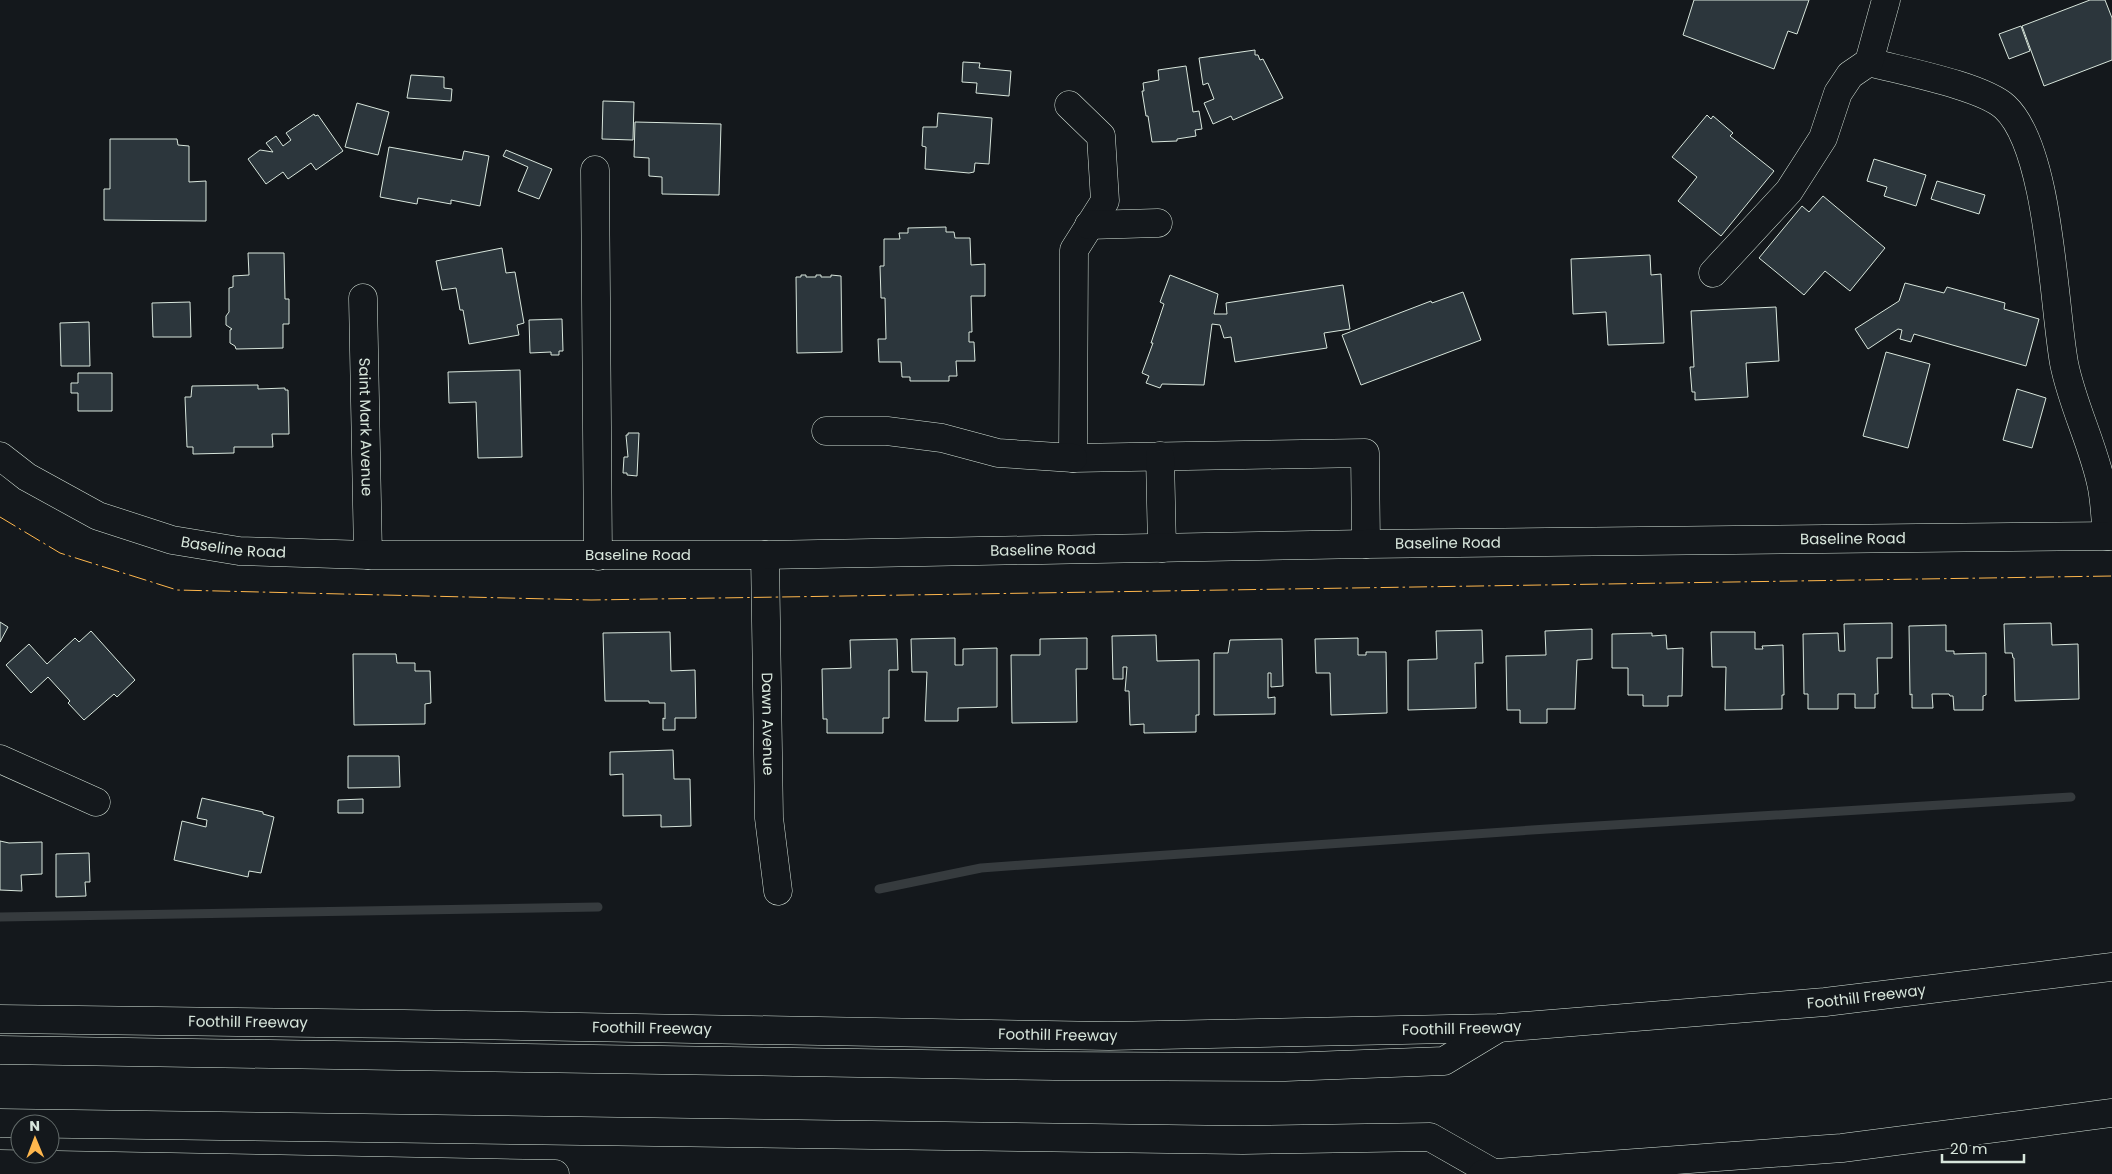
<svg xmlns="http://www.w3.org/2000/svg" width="2112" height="1174" font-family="Poppins,sans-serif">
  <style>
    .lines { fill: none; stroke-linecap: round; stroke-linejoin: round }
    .stream { stroke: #363b3e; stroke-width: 9 }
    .building { fill: #2c363c; stroke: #d8e6dc }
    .minor-casing { stroke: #d8e6dc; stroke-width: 29 }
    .major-casing { stroke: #d8e6dc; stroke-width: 29 }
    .highway-casing { stroke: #d8e6dc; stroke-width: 29 }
    .minor { stroke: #14181c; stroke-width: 28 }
    .major { stroke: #14181c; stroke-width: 28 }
    .highway { stroke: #14181c; stroke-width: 28 }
    .power { stroke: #ffb74d; stroke-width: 1; stroke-dasharray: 18 4 2.5 4; stroke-linecap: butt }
    .labels { text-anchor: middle; stroke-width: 4; stroke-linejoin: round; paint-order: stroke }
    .street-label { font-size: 15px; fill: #d8e6dc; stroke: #14181c }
  </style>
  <rect width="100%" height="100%" fill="#14181c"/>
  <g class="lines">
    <!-- stream -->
    <g class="stream">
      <polyline points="879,889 981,868 1022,865 1547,829 2071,797"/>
      <polyline points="0,917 598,907"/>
    </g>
  </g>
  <!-- building -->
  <g class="building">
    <polygon points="1694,0 1809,0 1797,34 1788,31 1774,69 1683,35"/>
    <polygon points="2090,0 2105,0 2112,18 2112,60 2044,86 2022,26"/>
    <polygon points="2021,26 2030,51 2009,59 1999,34"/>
    <polygon points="1255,50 1255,55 1258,55 1260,60 1263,59 1283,98 1233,120 1231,116 1213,124 1204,103 1214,99 1208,83 1203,85 1199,58"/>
    <polygon points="963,62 980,63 979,68 1011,71 1009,96 976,93 977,83 962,82"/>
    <polygon points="1186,66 1193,112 1199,111 1202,129 1195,130 1196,136 1177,139 1177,141 1152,142 1148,116 1146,116 1142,91 1144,91 1143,83 1159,80 1158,70"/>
    <polygon points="411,75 444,77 444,88 452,89 451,101 407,98"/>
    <polygon points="603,101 634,102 633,140 602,139"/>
    <polygon points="357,103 389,112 378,155 345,147"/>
    <polygon points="938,113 992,118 989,164 975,163 974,172 969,173 925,169 926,147 922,146 923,127 937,127"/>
    <polygon points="314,114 315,116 318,115 343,151 316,170 311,163 288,179 283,172 266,184 248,159 260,150 273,152 266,143 276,136 283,146 291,140 286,133"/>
    <polygon points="1707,115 1711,119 1713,116 1733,133 1730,136 1774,171 1721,236 1678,201 1697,177 1672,157"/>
    <polygon points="635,122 721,124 719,195 662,194 662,177 649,176 649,158 634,157"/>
    <polygon points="110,139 177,139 178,145 189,146 189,182 206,181 206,221 104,220 104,189 110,189"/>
    <polygon points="389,147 462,160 464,151 489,156 480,206 451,200 451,204 418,198 417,204 380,197"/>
    <polygon points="506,150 552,169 539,199 518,191 528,167 503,156"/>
    <polygon points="1874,159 1926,175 1916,206 1884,196 1887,187 1867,181"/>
    <polygon points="1937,181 1985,195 1979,214 1931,199"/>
    <polygon points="1823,196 1885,248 1850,291 1825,271 1804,295 1759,258 1802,206 1809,212"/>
    <polygon points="946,227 946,232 954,232 955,238 970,238 971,265 985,264 985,296 971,296 972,332 969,332 969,342 974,342 975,361 956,361 957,376 949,376 949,381 910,381 910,377 902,377 901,362 879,362 878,339 886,339 885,298 881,298 880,266 884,266 884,239 900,239 899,233 908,233 908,228"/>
    <polygon points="502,248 506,273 515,272 524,323 517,325 519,335 469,344 463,310 460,310 456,288 442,290 436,261"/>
    <polygon points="248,253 284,253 285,299 289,299 289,324 283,324 283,348 236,349 235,346 230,343 230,330 232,329 226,325 226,316 229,312 229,288 233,287 233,276 249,275"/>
    <polygon points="1650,255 1651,275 1661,274 1664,343 1608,345 1606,312 1573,314 1571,259"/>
    <polygon points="801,275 806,275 806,277 816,277 816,275 821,275 821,277 831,277 831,275 841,276 842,352 797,353 796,277 801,277"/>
    <polygon points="1170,275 1218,294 1214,314 1227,314 1226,303 1343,285 1350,329 1324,333 1327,348 1235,362 1231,337 1224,338 1220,325 1212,324 1204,385 1162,384 1160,388 1146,383 1149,376 1142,373 1153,343 1151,343 1164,304 1160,302"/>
    <polygon points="1905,283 1944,293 1947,287 2005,303 2004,309 2039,319 2026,366 1914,334 1911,342 1900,339 1902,330 1898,329 1868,349 1855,329 1899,301"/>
    <polygon points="1463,292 1481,340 1361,385 1342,335 1431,301 1432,303"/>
    <polygon points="190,302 191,337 153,337 152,303"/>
    <polygon points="1776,307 1779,361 1746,363 1748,397 1695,400 1695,392 1692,392 1690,367 1694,367 1691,311"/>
    <polygon points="562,319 563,351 559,351 559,355 551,355 551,352 530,353 529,320"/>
    <polygon points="89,322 90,366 61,366 60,323"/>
    <polygon points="1886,352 1930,364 1908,448 1863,436"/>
    <polygon points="520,370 522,457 478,458 476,402 449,403 448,372"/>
    <polygon points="78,373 112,373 112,411 78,411 78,393 71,393 71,383 78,383"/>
    <polygon points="258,385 258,389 285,388 285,390 288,390 289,434 272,434 273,447 234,447 234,453 193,454 193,447 187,447 185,397 191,397 192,386"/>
    <polygon points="2017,389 2046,398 2032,448 2003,440"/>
    <polygon points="628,433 639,433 637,476 627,475 627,473 623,473 624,457 628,457 626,435 628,435"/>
    <polygon points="0,622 8,627 0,642"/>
    <polygon points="1892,623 1892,658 1877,658 1878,694 1875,694 1875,708 1855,708 1855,694 1838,694 1838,709 1808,709 1808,694 1804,694 1803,634 1838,633 1839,651 1845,651 1844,624"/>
    <polygon points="2051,623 2052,645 2078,644 2079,699 2015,701 2014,658 2013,658 2012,653 2005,653 2004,624"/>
    <polygon points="1946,625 1946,651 1954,651 1954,654 1986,653 1986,695 1983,696 1983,710 1954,710 1953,696 1950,696 1949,694 1932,694 1933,708 1912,708 1912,694 1910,695 1909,626"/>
    <polygon points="1592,629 1592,659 1577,660 1575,709 1547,709 1547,723 1520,723 1520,710 1507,710 1506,656 1546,655 1545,631"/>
    <polygon points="1482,630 1483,663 1475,663 1476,708 1408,710 1408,660 1437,659 1436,631"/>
    <polygon points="91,631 135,680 117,697 114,694 84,720 68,703 70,701 48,677 31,693 6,665 29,644 47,664 75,638 79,642"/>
    <polygon points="670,632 671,671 695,670 696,718 675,718 675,730 663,730 663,718 665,719 665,703 649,703 649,701 605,701 603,633"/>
    <polygon points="1711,632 1755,632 1755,649 1763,649 1762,646 1783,645 1784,695 1782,695 1782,709 1725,710 1726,667 1712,667"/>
    <polygon points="1652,633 1652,636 1666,635 1667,649 1683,648 1682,696 1668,696 1668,706 1643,706 1643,695 1628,695 1628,668 1612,668 1612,634"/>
    <polygon points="1156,635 1157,661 1199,660 1199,715 1196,715 1196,732 1144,733 1144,724 1130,725 1129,691 1125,691 1127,667 1123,667 1123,679 1113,679 1112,636"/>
    <polygon points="955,638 955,665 963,665 963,649 997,648 997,707 958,708 958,721 925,721 927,672 912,672 911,639"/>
    <polygon points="1087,638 1087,669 1076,669 1077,722 1012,723 1011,655 1040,655 1040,639"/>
    <polygon points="1358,638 1358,655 1366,655 1366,652 1386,652 1387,713 1331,715 1330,673 1316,673 1315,639"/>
    <polygon points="897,639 898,670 889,670 889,718 883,718 883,733 827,733 827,719 823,719 822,669 851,668 850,640"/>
    <polygon points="1282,639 1283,686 1271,687 1271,673 1268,673 1268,698 1275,697 1275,714 1214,715 1214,653 1228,653 1230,640"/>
    <polygon points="353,654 396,654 397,663 415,663 415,671 430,671 431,703 425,704 425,724 354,725"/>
    <polygon points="673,750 674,779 690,779 691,826 661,827 661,815 623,816 623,774 610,775 610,752"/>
    <polygon points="348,756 399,756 400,787 348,788"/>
    <polygon points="202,798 263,812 263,814 274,817 261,873 249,871 248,877 174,860 182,821 206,827 207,820 197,818"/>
    <polygon points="363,799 363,813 338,813 338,800"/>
    <polygon points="0,841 9,843 42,842 42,874 21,875 22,891 0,890"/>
    <polygon points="89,853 90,882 85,882 86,896 56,897 56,854"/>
  </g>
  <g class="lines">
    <defs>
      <g id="minor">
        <path d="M1869,62C1902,71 1982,86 2005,107C2050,149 2053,301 2064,363C2072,404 2092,442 2101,483C2105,500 2105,518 2107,536"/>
        <polyline points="1069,105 1101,136 1105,201 1074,250 1073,458 1365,453 1366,544"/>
        <polyline points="595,170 598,556"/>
        <polyline points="1089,225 1158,223"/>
        <polyline points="1713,273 1789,191 1823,138 1838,93 1850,75 1869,62 1886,0"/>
        <path id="s1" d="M363,298L368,555"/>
        <polyline points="826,431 887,431 942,438 998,453 1073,458"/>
        <polyline points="1160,456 1162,548"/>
        <path id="s2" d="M765,555L769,818L778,891"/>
        <polyline points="0,759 96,802"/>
      </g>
      <g id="major">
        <path id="s3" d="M0,456L27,477L98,516L172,540L239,551L368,555H765L1366,544L2112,536"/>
      </g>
      <g id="highway">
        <path id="s4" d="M0,1019L404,1024L1109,1036L1498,1028L1825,1002L2112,967"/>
        <polyline points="0,1050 1055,1066 1285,1067 1444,1061 1497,1029"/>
        <polyline points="0,1123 1243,1140 1430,1137 1495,1174"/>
        <polyline points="0,1164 555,1174"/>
        <polyline points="1483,1174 1842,1148 2112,1113"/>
      </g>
    </defs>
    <!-- minor casing -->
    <use href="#minor" class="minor-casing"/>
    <!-- major casing -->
    <use href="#major" class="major-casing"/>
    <!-- highway casing -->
    <use href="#highway" class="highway-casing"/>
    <!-- minor -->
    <use href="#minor" class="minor"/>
    <!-- major -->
    <use href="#major" class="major"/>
    <!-- highway -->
    <use href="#highway" class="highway"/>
    <!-- power -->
    <polyline class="power" points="0,517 60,553 177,590 591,600 2112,576"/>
  </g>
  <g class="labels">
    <!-- street labels -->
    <g class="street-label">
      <text dy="5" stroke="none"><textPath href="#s1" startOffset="129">Saint Mark Avenue</textPath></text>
      <text dy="5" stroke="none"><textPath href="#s3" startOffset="1875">Baseline Road</textPath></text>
      <text dy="5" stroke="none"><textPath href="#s3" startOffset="1470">Baseline Road</textPath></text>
      <text dy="5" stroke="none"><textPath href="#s3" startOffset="255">Baseline Road</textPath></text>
      <text dy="5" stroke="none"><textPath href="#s3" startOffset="1065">Baseline Road</textPath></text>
      <text dy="5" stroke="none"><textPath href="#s3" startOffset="660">Baseline Road</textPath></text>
      <text dy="5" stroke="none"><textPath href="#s2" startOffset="169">Dawn Avenue</textPath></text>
      <text dy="5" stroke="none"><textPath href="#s4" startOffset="1868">Foothill Freeway</textPath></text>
      <text dy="5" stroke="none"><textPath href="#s4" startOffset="248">Foothill Freeway</textPath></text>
      <text dy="5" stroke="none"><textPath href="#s4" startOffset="652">Foothill Freeway</textPath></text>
      <text dy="5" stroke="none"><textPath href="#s4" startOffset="1462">Foothill Freeway</textPath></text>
      <text dy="5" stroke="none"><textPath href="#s4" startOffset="1058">Foothill Freeway</textPath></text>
    </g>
  </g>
  <!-- north arrow -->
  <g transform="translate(35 1139) rotate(359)"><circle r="24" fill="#14181c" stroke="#626a69"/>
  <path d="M0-4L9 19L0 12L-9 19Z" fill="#ffb74d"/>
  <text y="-8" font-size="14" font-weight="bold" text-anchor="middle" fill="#d8e6dc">N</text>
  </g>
  <!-- scale -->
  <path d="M1942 1154v8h82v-8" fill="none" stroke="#d8e6dc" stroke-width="2.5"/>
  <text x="1950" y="1154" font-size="15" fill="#d8e6dc" stroke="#14181c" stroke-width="4" paint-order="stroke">20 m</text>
</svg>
